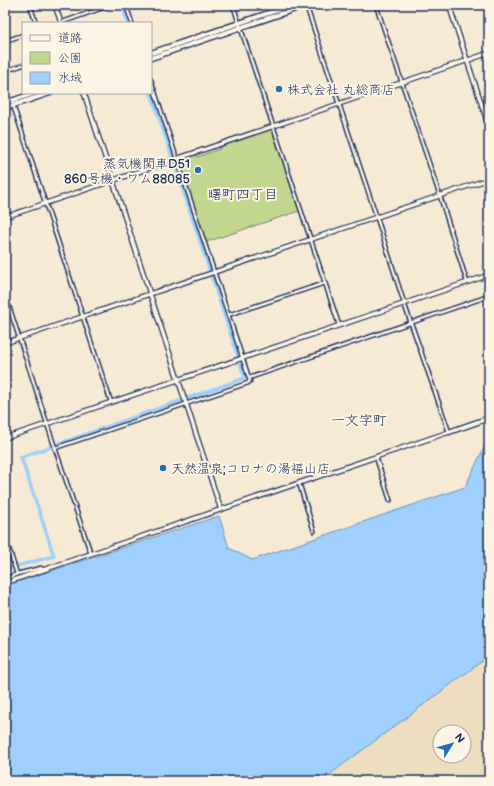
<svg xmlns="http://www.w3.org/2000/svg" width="494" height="786" font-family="'Balsamiq Sans','Klee One',sans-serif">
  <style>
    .built { fill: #efddc0; fill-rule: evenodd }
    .green { fill: #c2d78d; stroke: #6e8376 }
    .water { fill: #9ed0fb; stroke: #6a90bc }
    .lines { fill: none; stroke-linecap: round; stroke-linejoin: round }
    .canal { stroke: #9ed0fb; stroke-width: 3.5 }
    .minor-casing { stroke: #1b2f5e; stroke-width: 5.5 }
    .tertiary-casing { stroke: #1b2f5e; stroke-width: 6 }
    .secondary-casing { stroke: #1b2f5e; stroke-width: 7 }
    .minor { stroke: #fcf5e5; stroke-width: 2.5 }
    .tertiary { stroke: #fcf5e5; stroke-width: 3.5 }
    .secondary { stroke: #fcf5e5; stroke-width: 4 }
    .poi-dot { fill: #1f6fb2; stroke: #fcf5e5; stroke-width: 1.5 }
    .labels { text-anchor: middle; stroke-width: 4; stroke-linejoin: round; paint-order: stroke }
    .poi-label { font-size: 13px; fill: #1b2f5e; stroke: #fcf5e5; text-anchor: start }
    .neighbourhood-label { font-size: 14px; fill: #1b2f5e; stroke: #fcf5e5 }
  </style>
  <rect width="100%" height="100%" fill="#f6ead4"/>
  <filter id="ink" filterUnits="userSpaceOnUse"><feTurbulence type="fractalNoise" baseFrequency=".025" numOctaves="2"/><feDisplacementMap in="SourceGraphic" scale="8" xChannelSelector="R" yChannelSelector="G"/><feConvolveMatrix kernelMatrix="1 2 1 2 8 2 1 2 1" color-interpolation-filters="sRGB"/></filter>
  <g filter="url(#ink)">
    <!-- built -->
    <path class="built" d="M489,656V781H321L401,721ZM440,732H464V756H440Z"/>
    <!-- green -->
    <polygon class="green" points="271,130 272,130 299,211 206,242 179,162 196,155 197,157 220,149 219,147"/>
    <!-- water -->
    <polygon class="water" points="489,437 489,656 321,781 5,781 5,586 219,516 229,548 252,560 258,558 465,487"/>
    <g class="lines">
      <!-- canal -->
      <g class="canal">
        <polyline points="122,5 128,23"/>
        <polyline points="58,444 245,378 151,93"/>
        <polyline points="5,549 8,562"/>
        <polyline points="10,568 54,556 21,457 51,447"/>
      </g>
      <defs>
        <g id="minor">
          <polyline points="30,5 36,23"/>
          <polyline points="126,5 132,23"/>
          <polyline points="233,5 339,325"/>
          <polyline points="306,5 377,218 404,303 449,432"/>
          <polyline points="376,5 440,196 467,282"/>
          <polyline points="60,23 111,5"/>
          <polyline points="5,41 23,35"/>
          <polyline points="5,71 23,65"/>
          <polyline points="151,80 249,378 489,296"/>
          <polyline points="13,105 111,402"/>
          <polyline points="5,294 55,448 91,554"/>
          <polyline points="228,315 325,283"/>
          <polyline points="55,448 248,383 250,381 249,378"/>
          <polyline points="376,457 390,500"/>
          <polyline points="299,483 314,531"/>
          <polyline points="5,537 17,574 41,568 44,570"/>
          <polyline points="5,556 11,554"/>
          <polyline points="5,579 17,574"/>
        </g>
        <g id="tertiary">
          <polyline points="55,5 61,23"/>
          <polyline points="449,5 489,127"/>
          <polyline points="84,93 221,510"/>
          <polyline points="5,217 489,53"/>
          <polyline points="5,343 489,179"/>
          <polyline points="5,438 489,275"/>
          <polyline points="5,583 449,432"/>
        </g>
        <g id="secondary">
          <polyline points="151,53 292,5"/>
          <polyline points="151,58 307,5"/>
          <polyline points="5,103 35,93"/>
          <polyline points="5,108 50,93"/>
          <polyline points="449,432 489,418"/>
        </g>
      </defs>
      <!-- minor casing -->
      <use href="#minor" class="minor-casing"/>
      <!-- tertiary casing -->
      <use href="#tertiary" class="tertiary-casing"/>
      <!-- secondary casing -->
      <use href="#secondary" class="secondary-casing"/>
      <!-- minor -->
      <use href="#minor" class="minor"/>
      <!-- tertiary -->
      <use href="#tertiary" class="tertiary"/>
      <!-- secondary -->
      <use href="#secondary" class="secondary"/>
    </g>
  </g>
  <!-- markers -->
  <g class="poi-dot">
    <circle cx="279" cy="89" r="4"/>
    <circle cx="198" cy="170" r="4"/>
    <circle cx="163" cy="468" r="4"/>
  </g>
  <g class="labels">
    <!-- poi labels -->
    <g class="poi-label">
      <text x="287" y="94">株式会社 丸総商店</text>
      <text x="190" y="168" text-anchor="end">蒸気機関車D51<tspan x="190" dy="15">860号機・ワム88085</tspan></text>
      <text x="171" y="473">天然温泉;コロナの湯福山店</text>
    </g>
    <!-- neighbourhood labels -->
    <g class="neighbourhood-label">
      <text x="243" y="199">曙町四丁目</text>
      <text x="359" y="425">一文字町</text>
    </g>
  </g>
  <!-- margin -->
  <rect width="494" height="786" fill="none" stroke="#fcf5e5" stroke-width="20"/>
  <rect x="10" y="10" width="474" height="766" fill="none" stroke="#1b2f5e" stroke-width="1.5" filter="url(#ink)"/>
  <!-- legend -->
  <rect x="22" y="22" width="130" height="72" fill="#fcf5e5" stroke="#a2a6af"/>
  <rect x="30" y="35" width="20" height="6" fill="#fcf5e5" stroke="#a2a6af"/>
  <text x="58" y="42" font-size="12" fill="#1b2f5e">道路</text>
  <rect x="30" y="52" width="20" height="12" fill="#c2d78d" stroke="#a2a6af"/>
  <text x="58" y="62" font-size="12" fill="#1b2f5e">公園</text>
  <rect x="30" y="72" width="20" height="12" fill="#9ed0fb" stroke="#a2a6af"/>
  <text x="58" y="82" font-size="12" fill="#1b2f5e">水域</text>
  <!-- north arrow -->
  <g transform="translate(452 744) rotate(53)"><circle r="19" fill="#fcf5e5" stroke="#a2a6af"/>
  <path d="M0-3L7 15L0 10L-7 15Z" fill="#1f6fb2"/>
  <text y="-6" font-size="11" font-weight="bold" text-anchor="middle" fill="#1b2f5e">N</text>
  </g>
</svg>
